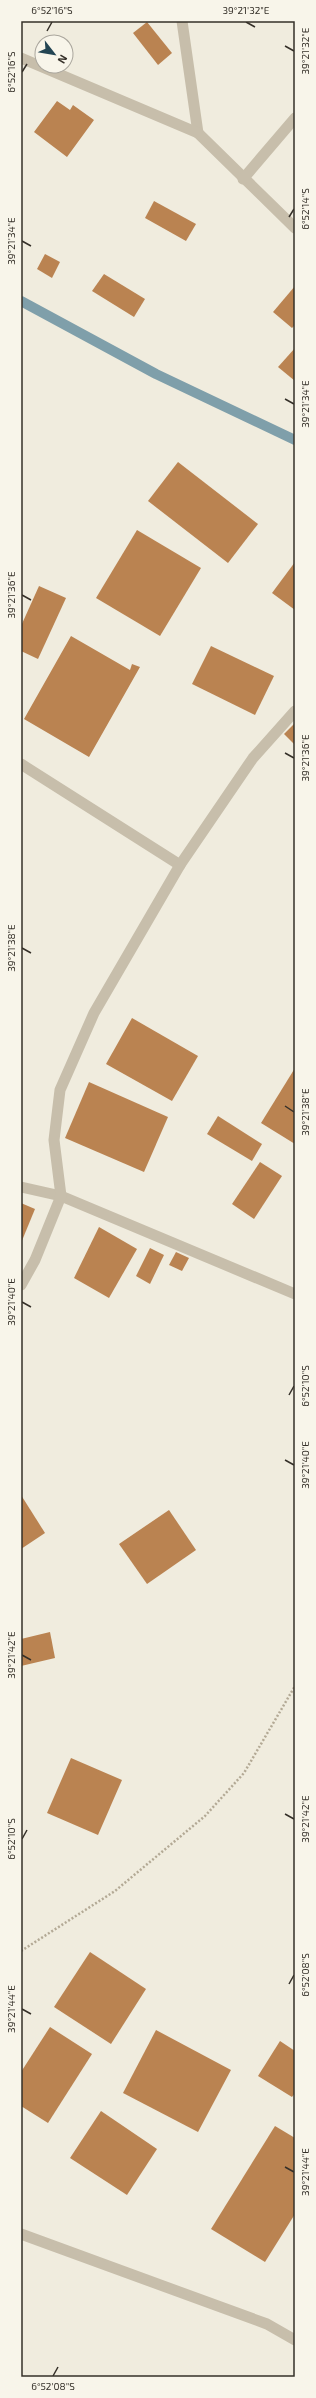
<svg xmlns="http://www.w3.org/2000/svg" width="316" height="2398" font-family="'Exo 2',sans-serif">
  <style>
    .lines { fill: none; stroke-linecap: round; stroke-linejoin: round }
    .stream { stroke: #7f9faa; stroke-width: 10 }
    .building { fill: #ba8351 }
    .path { stroke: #b3a995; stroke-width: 2.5; stroke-dasharray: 2 2; stroke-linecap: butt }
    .minor { stroke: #c7beab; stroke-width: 11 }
    .ticks { fill: none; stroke: #353029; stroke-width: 1.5 }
    .neatline { fill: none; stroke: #353029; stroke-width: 1.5 }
    .ticks-label { font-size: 10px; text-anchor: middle; fill: #353029 }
  </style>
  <rect width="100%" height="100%" fill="#f0ecde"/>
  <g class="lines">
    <!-- stream -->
    <polyline class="stream" points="21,301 156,374 295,440"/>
  </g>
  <!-- building -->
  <g class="building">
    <polygon points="147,22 172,53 158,65 133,33"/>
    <polygon points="57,101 70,110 73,105 94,120 67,157 34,132"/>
    <polygon points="154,201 196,224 186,241 145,218"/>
    <polygon points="45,254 60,262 52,278 37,269"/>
    <polygon points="104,274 145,299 134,317 92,291"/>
    <polygon points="295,286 295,325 292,328 273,312"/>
    <polygon points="295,348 295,381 278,367"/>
    <polygon points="178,462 258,524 228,563 148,501"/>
    <polygon points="137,530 201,568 160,636 96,598"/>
    <polygon points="295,562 295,610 272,593"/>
    <polygon points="39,586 66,598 38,659 21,651 21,626"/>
    <polygon points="71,636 130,670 132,664 140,667 89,757 24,719"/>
    <polygon points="211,646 274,676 255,715 192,684"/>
    <polygon points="295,723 295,745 284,734"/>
    <polygon points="132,1018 198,1056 172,1101 106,1064"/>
    <polygon points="295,1068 295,1144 261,1123"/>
    <polygon points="89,1082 168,1117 144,1172 65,1138"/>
    <polygon points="218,1116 262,1144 252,1161 207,1134"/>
    <polygon points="260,1162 282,1176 254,1219 232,1204"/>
    <polygon points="21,1203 35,1209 21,1243"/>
    <polygon points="99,1227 137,1249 109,1298 74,1278"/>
    <polygon points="150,1248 164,1255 150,1284 136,1276"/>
    <polygon points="176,1252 189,1258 182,1271 169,1265"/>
    <polygon points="21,1495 45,1533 21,1549"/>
    <polygon points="169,1510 196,1550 147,1584 119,1544"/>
    <polygon points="50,1632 55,1658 21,1666 21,1639"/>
    <polygon points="71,1758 122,1780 98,1835 47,1813"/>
    <polygon points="90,1952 146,1989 111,2044 54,2007"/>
    <polygon points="50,2027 92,2054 48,2123 21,2106 21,2072"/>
    <polygon points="156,2030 231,2070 198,2132 123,2093"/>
    <polygon points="280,2041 295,2051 295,2093 292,2097 258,2076"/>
    <polygon points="101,2111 157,2149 127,2195 70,2158"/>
    <polygon points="275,2126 295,2138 295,2214 265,2262 211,2229"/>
  </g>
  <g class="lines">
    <!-- path -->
    <polyline class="path" points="21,1951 115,1891 205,1816 244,1773 295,1686"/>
    <!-- minor -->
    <g class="minor">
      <polyline points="182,21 198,133"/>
      <polyline points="21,58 198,133 295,228"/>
      <polyline points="243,179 295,118"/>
      <polyline points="21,764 180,865"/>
      <polyline points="21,1187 61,1196 295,1294"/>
      <polyline points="21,1285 35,1260 61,1196 54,1140 60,1090 94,1013 180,865 253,758 295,711"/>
      <polyline points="21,2234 267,2324 295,2340"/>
    </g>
  </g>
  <!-- ticks -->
  <path class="ticks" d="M246,22L255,27M47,31L52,22M285,46L294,51M22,72L27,64M289,217L294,209M22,241L31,246M285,399L294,404M22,595L31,600M285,753L294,758M22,948L31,953M285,1106L294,1112M22,1302L31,1307M289,1395L294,1386M285,1460L294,1465M22,1655L31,1660M285,1814L294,1819M22,1839L27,1830M289,1984L294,1975M22,2009L31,2014M285,2167L294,2172M53,2376L58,2367"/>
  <!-- border -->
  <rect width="316" height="2398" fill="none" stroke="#f8f5ea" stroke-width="44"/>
  <!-- north arrow -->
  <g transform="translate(54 54) rotate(121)"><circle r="19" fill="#f8f5ea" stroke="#aaa69d"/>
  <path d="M0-3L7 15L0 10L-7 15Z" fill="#234553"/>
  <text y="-6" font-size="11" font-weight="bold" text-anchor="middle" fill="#353029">N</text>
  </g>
  <rect x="22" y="22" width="272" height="2354" class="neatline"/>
  <g class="ticks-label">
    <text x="52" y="14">6°52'16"S</text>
    <text x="246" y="14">39°21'32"E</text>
    <text transform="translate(305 51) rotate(-90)" y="4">39°21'32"E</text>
    <text transform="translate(11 72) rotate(-90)" y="4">6°52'16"S</text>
    <text transform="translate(305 209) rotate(-90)" y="4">6°52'14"S</text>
    <text transform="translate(11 241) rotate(-90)" y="4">39°21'34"E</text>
    <text transform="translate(305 404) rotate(-90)" y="4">39°21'34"E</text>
    <text transform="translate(11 595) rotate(-90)" y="4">39°21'36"E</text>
    <text transform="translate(305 758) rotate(-90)" y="4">39°21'36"E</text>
    <text transform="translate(11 948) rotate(-90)" y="4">39°21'38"E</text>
    <text transform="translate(305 1112) rotate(-90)" y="4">39°21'38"E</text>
    <text transform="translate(11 1302) rotate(-90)" y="4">39°21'40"E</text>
    <text transform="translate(305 1386) rotate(-90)" y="4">6°52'10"S</text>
    <text transform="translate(305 1465) rotate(-90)" y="4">39°21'40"E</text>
    <text transform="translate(11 1655) rotate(-90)" y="4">39°21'42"E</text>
    <text transform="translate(305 1819) rotate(-90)" y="4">39°21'42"E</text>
    <text transform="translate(11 1839) rotate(-90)" y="4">6°52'10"S</text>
    <text transform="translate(305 1975) rotate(-90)" y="4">6°52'08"S</text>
    <text transform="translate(11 2009) rotate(-90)" y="4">39°21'44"E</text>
    <text transform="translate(305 2172) rotate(-90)" y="4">39°21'44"E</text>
    <text x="53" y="2390">6°52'08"S</text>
  </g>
</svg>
